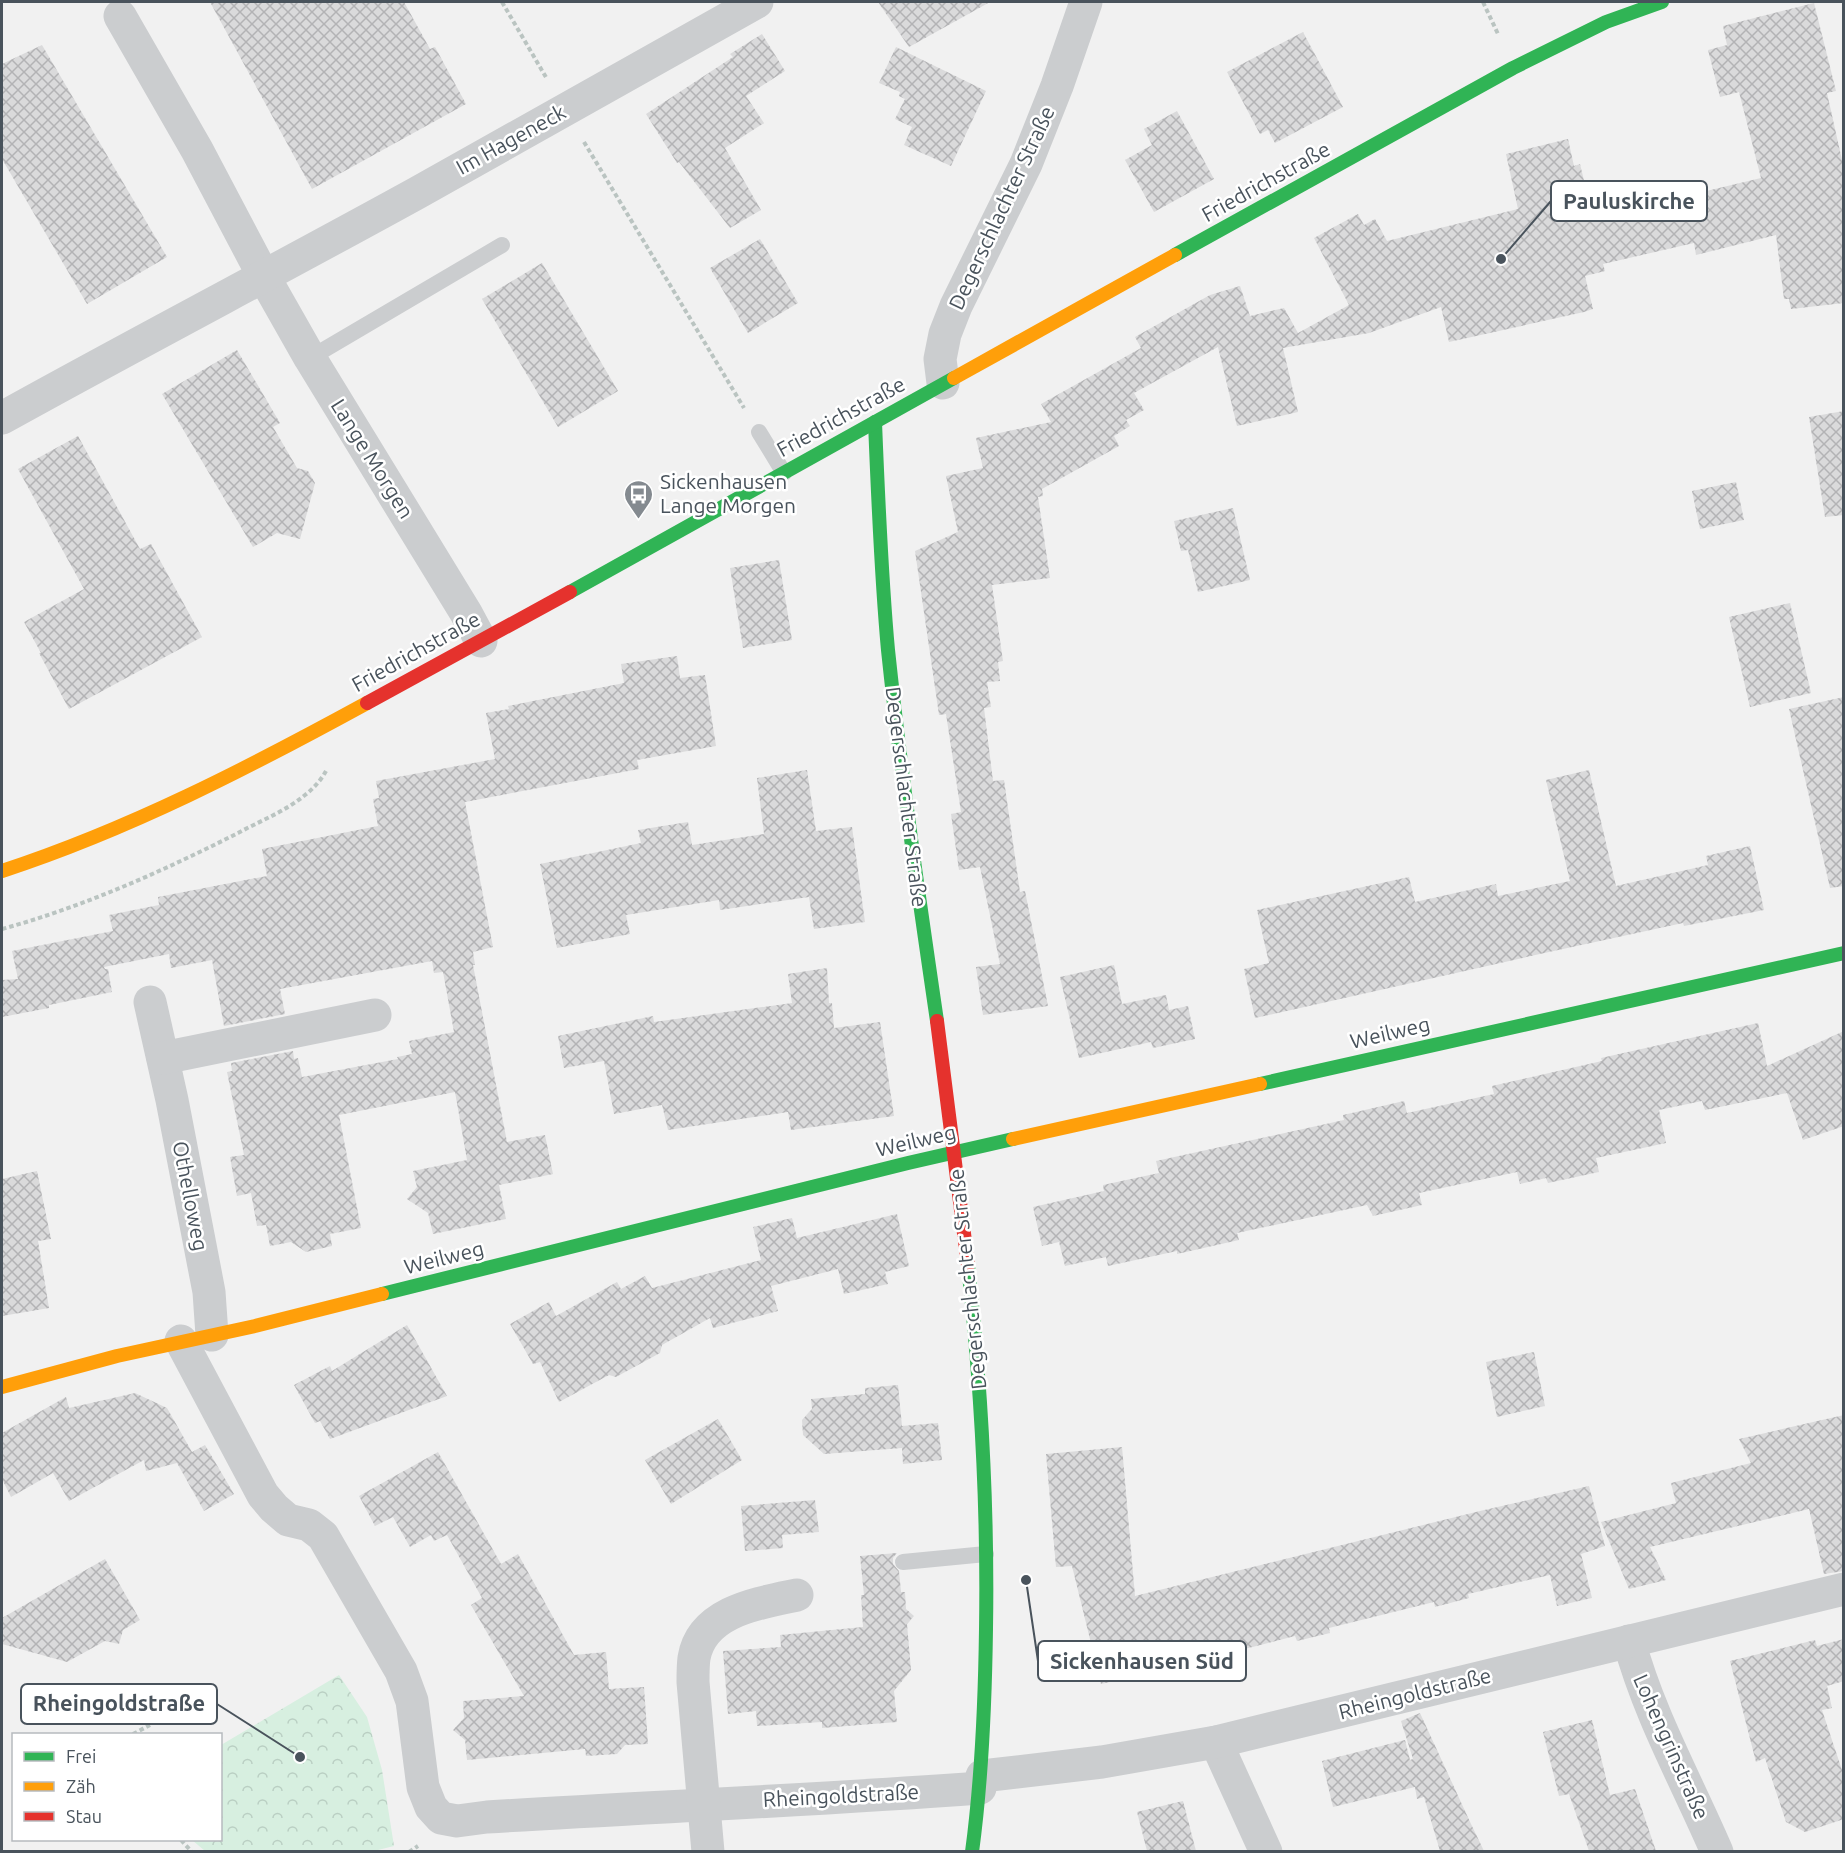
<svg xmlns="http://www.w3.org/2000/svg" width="1845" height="1853" font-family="Ubuntu,sans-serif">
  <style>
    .park { fill: url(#park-crowns) }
    .building { fill: url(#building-cross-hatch) }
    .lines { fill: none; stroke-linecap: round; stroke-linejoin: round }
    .path { stroke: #bac4c1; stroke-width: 4; stroke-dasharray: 4.5 3; stroke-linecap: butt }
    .lane { stroke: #cbcdcf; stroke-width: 16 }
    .street { stroke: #cbcdcf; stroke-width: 33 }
    .fast { stroke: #30b455; stroke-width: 14 }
    .slow { stroke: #ff9f0a; stroke-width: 14 }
    .jam { stroke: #e5322d; stroke-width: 14 }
    .labels { text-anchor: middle; stroke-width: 5; stroke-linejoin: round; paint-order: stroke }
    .street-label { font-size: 21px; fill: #49535c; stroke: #fff }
    .poi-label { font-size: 21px; fill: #49535c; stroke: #fff; text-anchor: start }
    .leader { fill: none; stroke: #49535c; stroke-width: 2 }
    .callout-dot { fill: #49535c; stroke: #fff; stroke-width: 2 }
    .callout { fill: #fff; stroke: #49535c; stroke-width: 2 }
    .callout-label { font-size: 22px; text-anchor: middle; font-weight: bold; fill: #49535c }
  </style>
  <defs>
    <pattern id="park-crowns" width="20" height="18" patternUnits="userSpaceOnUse" patternTransform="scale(1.5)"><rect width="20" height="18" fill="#d7efe0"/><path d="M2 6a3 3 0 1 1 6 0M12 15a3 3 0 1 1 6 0" fill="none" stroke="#bacfc3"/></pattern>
    <pattern id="building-cross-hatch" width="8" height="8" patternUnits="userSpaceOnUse" patternTransform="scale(1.5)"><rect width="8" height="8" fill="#dadadb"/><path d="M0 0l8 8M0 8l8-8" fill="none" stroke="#b3b3b5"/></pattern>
  </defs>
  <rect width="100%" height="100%" fill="#f1f1f1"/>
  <!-- park -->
  <polygon class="park" points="339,1675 367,1717 382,1770 394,1846 370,1852 205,1851 192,1840 220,1840 221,1745"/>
  <!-- building -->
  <g class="building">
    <polygon points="210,2 404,2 430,49 435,47 466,104 312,189"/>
    <polygon points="878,2 990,2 909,47"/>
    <polygon points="1814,3 1836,91 1827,93 1844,169 1844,303 1791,309 1789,299 1784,299 1776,235 1696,255 1694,243 1603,264 1605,271 1585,276 1593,309 1584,312 1449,342 1441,307 1369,333 1283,348 1298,412 1237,426 1218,347 1134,393 1144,410 1126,420 1130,426 1114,436 1119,446 1042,489 1043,496 1038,497 1050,578 992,585 1003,661 998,662 1000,681 987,682 991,707 984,708 993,781 1004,780 1020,892 1025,891 1048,1006 983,1015 976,967 1000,964 980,867 959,870 951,814 961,812 946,714 939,715 915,551 958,532 946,476 983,468 976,438 1051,422 1041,404 1141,348 1135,337 1210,295 1240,286 1250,316 1284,308 1298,333 1349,305 1314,238 1358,214 1364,225 1375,219 1387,241 1518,209 1506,154 1568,139 1574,166 1580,164 1593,218 1761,178 1739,92 1720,97 1708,50 1727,45 1723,26"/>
    <polygon points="1303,32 1343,107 1275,143 1268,130 1260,134 1227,72"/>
    <polygon points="762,34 785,71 746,96 764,123 725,148 761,210 730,228 679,162 677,163 646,114 733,57 730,54"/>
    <polygon points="42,45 167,257 87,304 2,159 2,64"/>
    <polygon points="896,47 986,91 951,166 904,145 912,127 895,119 905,99 899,96 900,92 879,83"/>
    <polygon points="1177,111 1214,179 1154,212 1125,160 1152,145 1144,129"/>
    <polygon points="760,239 798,303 748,333 710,268"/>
    <polygon points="542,263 618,391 558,427 482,299"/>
    <polygon points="237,350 280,423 273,427 297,468 308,471 315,483 300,539 277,533 253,547 162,394"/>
    <polygon points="1844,411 1844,515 1825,517 1809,417"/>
    <polygon points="78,436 140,549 151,544 202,637 69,709 39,653 41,653 24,622 84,589 18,469"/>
    <polygon points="1736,482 1744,520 1700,529 1692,491"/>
    <polygon points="1233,508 1250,580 1198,592 1188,550 1181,551 1174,521"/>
    <polygon points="779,560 792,640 743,648 730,568"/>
    <polygon points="1790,603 1811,693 1750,707 1729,617"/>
    <polygon points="677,656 680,678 705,675 716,746 637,760 639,769 465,802 493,947 473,952 475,965 473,965 507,1142 545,1135 553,1174 499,1185 506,1219 433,1234 428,1213 407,1199 417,1187 413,1171 467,1160 455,1092 339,1115 361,1228 330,1234 332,1246 306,1252 291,1242 270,1246 266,1225 257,1226 251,1193 237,1196 230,1157 244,1155 227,1072 232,1071 231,1063 293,1051 294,1059 298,1058 302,1077 398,1059 397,1057 412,1054 409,1041 454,1032 443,972 434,973 432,961 280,989 285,1014 224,1026 212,960 171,968 169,954 104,967 105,969 108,969 112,992 49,1005 49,1008 2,1017 2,980 18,979 12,951 113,931 109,915 159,905 158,897 267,876 262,849 378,826 373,799 379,798 376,781 495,759 486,713 509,709 508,706 624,683 621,664"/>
    <polygon points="1844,697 1844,886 1830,888 1789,709"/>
    <polygon points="807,770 816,831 852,827 865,922 814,929 809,897 720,910 719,900 626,915 630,934 557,948 540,864 641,843 638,830 688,822 692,845 764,834 757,778"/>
    <polygon points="1589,770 1616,886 1708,865 1706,856 1750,846 1764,910 1684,926 1683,923 1549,952 1255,1018 1244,969 1269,963 1257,910 1409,877 1415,902 1496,884 1498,896 1570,881 1546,780"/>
    <polygon points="1114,965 1122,1004 1166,995 1169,1010 1188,1006 1195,1039 1153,1048 1151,1042 1079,1058 1060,977"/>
    <polygon points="827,968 829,1003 832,1003 834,1028 880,1022 894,1116 791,1130 788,1112 668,1130 662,1105 614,1114 604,1061 564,1068 558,1036 653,1016 654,1022 792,1003 788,974"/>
    <polygon points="1758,1023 1767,1066 1844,1031 1844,1126 1803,1140 1787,1093 1705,1110 1702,1101 1659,1110 1666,1143 1596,1158 1599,1172 1548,1183 1546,1178 1520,1184 1517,1172 1419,1193 1422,1205 1373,1216 1367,1205 1237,1233 1239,1240 1177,1254 1177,1251 1108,1266 1106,1257 1065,1266 1059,1242 1042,1246 1033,1207 1104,1191 1103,1185 1159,1173 1156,1161 1344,1120 1343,1115 1404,1101 1407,1113 1494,1094 1492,1086 1602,1061 1601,1058"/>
    <polygon points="37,1171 51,1239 38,1241 49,1308 2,1316 2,1179"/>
    <polygon points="897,1214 909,1266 885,1272 888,1284 844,1294 838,1269 771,1286 778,1311 713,1328 710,1318 662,1345 660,1353 616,1377 609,1375 559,1402 540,1362 533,1364 510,1324 549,1302 556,1316 617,1282 621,1289 645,1276 652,1288 761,1260 753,1227 792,1218 797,1238"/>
    <polygon points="407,1325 447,1396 330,1439 320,1421 315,1423 294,1385 330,1366 332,1371"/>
    <polygon points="1534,1352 1545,1406 1497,1417 1486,1362"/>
    <polygon points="898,1385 902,1426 938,1423 942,1460 903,1464 902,1448 824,1454 803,1435 802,1420 812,1409 811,1399 865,1394 865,1388"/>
    <polygon points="135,1393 167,1408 192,1452 205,1445 234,1494 204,1511 177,1463 146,1471 144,1460 69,1501 53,1473 11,1497 2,1479 2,1433 66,1397 69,1408"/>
    <polygon points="1844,1415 1844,1571 1824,1574 1809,1509 1650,1547 1666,1580 1629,1589 1601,1522 1676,1503 1671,1483 1751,1463 1739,1439"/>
    <polygon points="718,1419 742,1460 671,1504 645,1460"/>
    <polygon points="1122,1447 1135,1596 1480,1511 1589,1486 1605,1546 1581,1554 1592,1598 1557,1606 1550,1575 1468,1594 1469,1598 1435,1607 1434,1602 1329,1628 1330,1633 1297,1641 1295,1636 1182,1665 1183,1669 1143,1679 1142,1675 1101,1684 1072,1566 1056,1567 1046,1454"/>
    <polygon points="438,1452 501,1564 518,1554 574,1655 606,1652 609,1689 644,1687 648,1744 625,1745 617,1754 586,1756 585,1749 467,1760 465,1740 453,1730 464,1718 463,1701 524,1696 471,1605 482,1598 447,1535 434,1541 431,1535 410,1547 393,1517 375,1526 359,1496"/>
    <polygon points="815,1500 819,1532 782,1535 783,1548 745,1551 741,1506"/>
    <polygon points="897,1553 893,1558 893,1564 899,1571 901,1592 905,1592 906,1609 914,1616 907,1624 911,1670 894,1691 897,1722 822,1728 822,1722 757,1726 756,1711 728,1714 723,1651 781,1647 780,1635 863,1627 861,1595 864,1595 860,1556"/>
    <polygon points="105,1559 140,1620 123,1630 119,1644 105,1641 67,1662 2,1644 2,1618"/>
    <polygon points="1844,1639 1844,1681 1827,1686 1832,1708 1822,1710 1844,1776 1844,1819 1805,1832 1786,1822 1765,1758 1756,1762 1730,1661 1815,1640 1817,1646"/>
    <polygon points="1420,1713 1471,1824 1484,1851 1440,1851 1424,1797 1417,1799 1415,1787 1333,1807 1322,1761 1405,1740 1410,1760 1413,1759 1401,1721"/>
    <polygon points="1592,1720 1610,1795 1635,1789 1656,1851 1589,1851 1569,1794 1559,1796 1543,1732"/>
    <polygon points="1183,1801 1196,1851 1147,1851 1137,1812"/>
  </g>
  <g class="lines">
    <!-- path -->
    <g class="path">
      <polyline points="502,2 547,79"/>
      <polyline points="1483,2 1498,34"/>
      <polyline points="584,142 744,408"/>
      <path d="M2,929C83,907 163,871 238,833C260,821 286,811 305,795C314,788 321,780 326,771"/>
      <polyline points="133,1734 150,1725"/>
      <polyline points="181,1840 192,1852"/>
      <polyline points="409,1852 418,1846"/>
    </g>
    <!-- lane -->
    <g class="lane">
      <polyline points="310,358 502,245"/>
      <polyline points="759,432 784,473"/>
      <polyline points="903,1562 986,1554"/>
    </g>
    <!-- street -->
    <g class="street">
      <polyline points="120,16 197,150 264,277 310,358 466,613 481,641"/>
      <polyline points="943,383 940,359 945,334 956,306 1026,164 1057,86 1086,2"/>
      <path d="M2,418C139,342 279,269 417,193C531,130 644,66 757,2"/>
      <polyline points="150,1002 172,1100 209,1292 212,1335"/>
      <polyline points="163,1058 375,1015"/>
      <path d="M181,1341L263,1495L274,1508L288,1520L309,1525L323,1536L401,1671L412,1701L423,1787L431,1807L441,1818L457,1821L487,1817C652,1807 816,1800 980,1788"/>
      <path d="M1629,1641C1649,1715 1687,1782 1717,1852"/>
      <polyline points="1216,1742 1266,1852"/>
      <polyline points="982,1776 1102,1762 1216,1742 1844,1589"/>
      <path d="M708,1852L693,1682C693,1674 693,1665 694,1658C702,1611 759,1603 797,1595"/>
    </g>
    <!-- fast -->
    <g class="fast">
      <polyline points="1175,255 1513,68 1606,22 1662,2"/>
      <path d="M875,422C878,498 881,574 888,650C901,774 919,898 937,1021"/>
      <polyline points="570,592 954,378"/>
      <polyline points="1260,1084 1844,953"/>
      <path d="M968,1265C981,1386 988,1507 986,1629C985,1704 982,1778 972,1852"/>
      <polyline points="382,1294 908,1163 1013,1139"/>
    </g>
    <!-- slow -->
    <g class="slow">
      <polyline points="954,378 1175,255"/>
      <path d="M2,871C130,829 248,768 367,703"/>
      <polyline points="1013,1139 1260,1084"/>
      <polyline points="2,1387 117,1356 255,1326 382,1294"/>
    </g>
    <!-- jam -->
    <g class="jam">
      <polyline points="367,703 570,592"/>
      <polyline points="937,1021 968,1265"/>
    </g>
  </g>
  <!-- icons -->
  <defs>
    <symbol id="bus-pin" viewBox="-11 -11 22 30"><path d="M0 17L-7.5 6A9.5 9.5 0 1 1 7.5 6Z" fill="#848a90" stroke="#fff"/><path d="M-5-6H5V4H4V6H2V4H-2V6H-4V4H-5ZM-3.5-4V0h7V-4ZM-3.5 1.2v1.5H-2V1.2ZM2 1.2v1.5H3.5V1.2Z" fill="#fff"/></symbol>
  </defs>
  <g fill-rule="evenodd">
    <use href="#bus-pin" x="622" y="478" width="33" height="45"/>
  </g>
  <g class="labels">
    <!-- street labels -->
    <g class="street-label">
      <text transform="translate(511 140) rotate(-29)" y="7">Im Hageneck</text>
      <text transform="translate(1266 182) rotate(-29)" y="7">Friedrichstraße</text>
      <text transform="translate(1002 208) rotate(-65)" y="7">Degerschlachter Straße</text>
      <text transform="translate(841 417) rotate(-29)" y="7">Friedrichstraße</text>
      <text transform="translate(372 459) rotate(58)" y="7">Lange Morgen</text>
      <text transform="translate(416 652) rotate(-29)" y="7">Friedrichstraße</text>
      <text transform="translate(906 797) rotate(83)" y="7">Degerschlachter Straße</text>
      <text transform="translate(1390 1033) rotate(-13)" y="7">Weilweg</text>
      <text transform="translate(916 1141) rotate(-13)" y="7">Weilweg</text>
      <text transform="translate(190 1196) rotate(79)" y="7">Othelloweg</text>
      <text transform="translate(444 1258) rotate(-14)" y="7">Weilweg</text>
      <text transform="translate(968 1279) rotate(-96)" y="7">Degerschlachter Straße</text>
      <text transform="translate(1415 1694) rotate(-14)" y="7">Rheingoldstraße</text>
      <text transform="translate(1671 1747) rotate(66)" y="7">Lohengrinstraße</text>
      <text transform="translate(841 1796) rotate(-3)" y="7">Rheingoldstraße</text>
    </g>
    <!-- poi labels -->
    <g class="poi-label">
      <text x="660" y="489">Sickenhausen<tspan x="660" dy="24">Lange Morgen</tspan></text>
    </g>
  </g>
  <!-- callouts -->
  <path class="leader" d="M1501 259L1551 201M1026 1580L1038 1661M300 1757L217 1704"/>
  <g class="callout-dot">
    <circle cx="1501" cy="259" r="6"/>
    <circle cx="1026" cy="1580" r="6"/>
    <circle cx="300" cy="1757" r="6"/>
  </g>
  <g class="callout">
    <rect x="1551" y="181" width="156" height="40" rx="6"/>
    <rect x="1038" y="1641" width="208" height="40" rx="6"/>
    <rect x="21" y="1684" width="196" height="40" rx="6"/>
  </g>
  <g class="callout-label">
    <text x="1629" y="209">Pauluskirche</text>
    <text x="1142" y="1669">Sickenhausen Süd</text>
    <text x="119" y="1711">Rheingoldstraße</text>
  </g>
  <!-- border -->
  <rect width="1845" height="1853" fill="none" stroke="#49535c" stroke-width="6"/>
  <!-- legend -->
  <rect x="12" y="1733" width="210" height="108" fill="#ffffff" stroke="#b6babe" stroke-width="1.5"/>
  <rect x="24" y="1752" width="30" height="9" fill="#30b455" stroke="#b6babe" stroke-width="1.5"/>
  <text x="66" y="1763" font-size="18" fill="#49535c">Frei</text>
  <rect x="24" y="1782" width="30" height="9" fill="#ff9f0a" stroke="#b6babe" stroke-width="1.5"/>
  <text x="66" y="1793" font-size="18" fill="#49535c">Zäh</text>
  <rect x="24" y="1812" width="30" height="9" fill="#e5322d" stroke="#b6babe" stroke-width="1.5"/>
  <text x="66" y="1823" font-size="18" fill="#49535c">Stau</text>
</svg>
